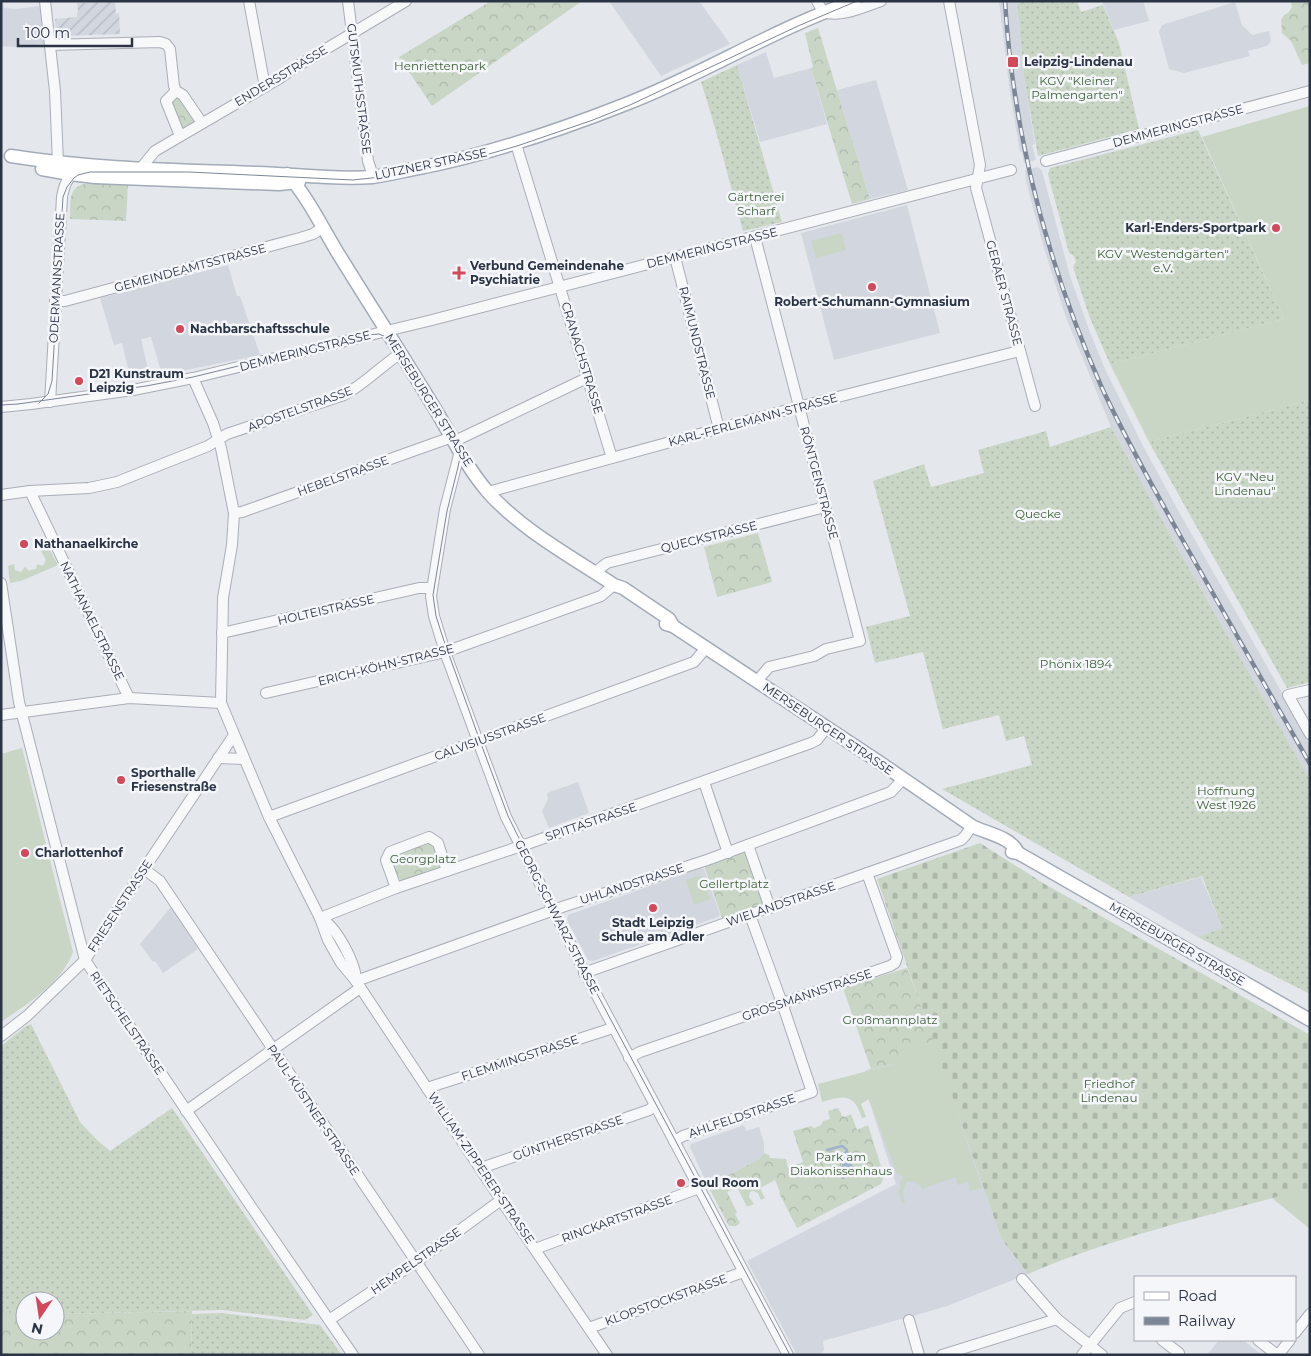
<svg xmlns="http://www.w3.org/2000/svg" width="1311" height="1356" font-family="Montserrat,sans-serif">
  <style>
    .built { fill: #d2d6de }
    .industrial { fill: url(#industrial-furrows) }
    .grass { fill: #c9d6c5 }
    .forest { fill: url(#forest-crowns) }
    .cemetery { fill: url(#cemetery-stones) }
    .garden { fill: url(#garden-dots) }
    .water { fill: url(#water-ripples) }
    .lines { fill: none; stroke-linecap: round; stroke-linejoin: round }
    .stream { stroke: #9fb4cc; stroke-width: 2.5 }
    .minor-casing { stroke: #a9aeb7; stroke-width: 12 }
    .major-casing { stroke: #a3abb8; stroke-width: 15 }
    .minor { stroke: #f7f8fa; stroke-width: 10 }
    .major { stroke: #fff; stroke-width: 12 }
    .tram { stroke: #7d8696; stroke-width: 1 }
    .rail-casing { stroke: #7d8696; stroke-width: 4.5 }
    .rail { stroke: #f4f6f9; stroke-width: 2.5; stroke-dasharray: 8; stroke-linecap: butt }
    .poi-dot { fill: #d1495b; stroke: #f4f6f9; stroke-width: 2 }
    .labels { text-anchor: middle; stroke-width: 5; stroke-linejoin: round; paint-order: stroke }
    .poi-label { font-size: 12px; font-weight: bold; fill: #2b3445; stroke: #f4f6f9; text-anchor: start }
    .park-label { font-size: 12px; fill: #3f6138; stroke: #f4f6f9 }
    .street-label { font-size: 12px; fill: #2b3445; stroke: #f4f6f9 }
  </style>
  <defs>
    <pattern id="industrial-furrows" width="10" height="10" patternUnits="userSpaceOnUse" patternTransform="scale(1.25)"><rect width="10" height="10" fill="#d2d6de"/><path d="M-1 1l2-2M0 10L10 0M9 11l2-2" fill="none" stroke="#b4b8c0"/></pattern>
    <pattern id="forest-crowns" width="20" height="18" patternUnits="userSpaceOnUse" patternTransform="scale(1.25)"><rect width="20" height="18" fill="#c9d6c5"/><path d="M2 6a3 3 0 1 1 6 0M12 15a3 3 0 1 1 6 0" fill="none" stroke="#adb8ab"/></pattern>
    <pattern id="cemetery-stones" width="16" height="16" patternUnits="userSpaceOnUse" patternTransform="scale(1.25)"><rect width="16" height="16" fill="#c9d6c5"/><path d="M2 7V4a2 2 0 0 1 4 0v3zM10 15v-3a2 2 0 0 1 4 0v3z" fill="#adb8ab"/></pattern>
    <pattern id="garden-dots" width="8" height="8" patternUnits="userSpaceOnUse" patternTransform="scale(1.25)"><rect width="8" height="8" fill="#c9d6c5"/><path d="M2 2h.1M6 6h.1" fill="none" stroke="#adb8ab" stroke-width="1.8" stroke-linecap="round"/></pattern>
    <pattern id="water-ripples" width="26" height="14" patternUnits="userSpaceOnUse" patternTransform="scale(1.25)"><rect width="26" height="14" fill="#9fb4cc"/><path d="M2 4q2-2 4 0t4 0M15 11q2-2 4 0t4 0" fill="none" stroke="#8293a7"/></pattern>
  </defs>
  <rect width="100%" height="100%" fill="#e4e7ec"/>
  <!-- built -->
  <g class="built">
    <polygon points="1,1 3,1 4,8 16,9 40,6 44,44 15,47 1,46"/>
    <polygon points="609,1 699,1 730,44 661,76"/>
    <polygon points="999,1 1017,1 1024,77 1035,144 1032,145 1036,160 1024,163 1022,152 1020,152 1010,93"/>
    <polygon points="1102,1 1143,1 1149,21 1114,30"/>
    <polygon points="1235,2 1242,25 1252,35 1269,31 1271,41 1267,46 1248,51 1250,56 1184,73 1169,69 1159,32 1162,25"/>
    <polygon points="766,52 774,78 811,68 827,124 760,142 737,65"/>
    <polygon points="876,80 908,190 870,199 837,90"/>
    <polygon points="1038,167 1042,171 1070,276 1089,330 1105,369 1143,446 1179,512 1310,742 1310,780 1179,551 1111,427 1065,315 1043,245 1026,181 1025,170"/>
    <polygon points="907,205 940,333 834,360 801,233"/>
    <polygon points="228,265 237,296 240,296 260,355 162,375 151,337 141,339 150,378 131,381 122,343 114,345 100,298"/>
    <polygon points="578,782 589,813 549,828 542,811 548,799 547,793"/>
    <polygon points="701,868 704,869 720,915 718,917 593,961 588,960 567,920 568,915"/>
    <polygon points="1201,877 1222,928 1198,937 1129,897"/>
    <polygon points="171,907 198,949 163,973 155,961 153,962 140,944"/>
    <polygon points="934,1041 1001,1238 1028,1274 947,1306 916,1315 909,1320 901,1319 823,1341 824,1350 820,1355 797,1355 747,1261 896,1184 862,1079 866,1070 898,1063 901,1053"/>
    <polygon points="744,1125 746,1131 759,1127 764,1143 764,1153 759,1159 708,1186 690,1147 691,1144"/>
    <polygon points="1219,1340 1243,1340 1262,1355 1207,1355"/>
  </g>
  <!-- industrial -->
  <polygon class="industrial" points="115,2 116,14 119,13 120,34 60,36 56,33 55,19 77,17 77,13 78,12 77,3"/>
  <!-- grass -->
  <g class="grass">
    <polygon points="1310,106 1310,400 1149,442 1110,364 1284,319 1202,137"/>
    <polygon points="842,233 846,250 816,258 811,241"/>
    <polygon points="46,543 58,565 21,581 10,583 8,566 14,564 15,570 21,572 25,567 29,571 30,570 36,569 37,564 43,566 46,560 39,547"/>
    <path d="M22,748L73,952C62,983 27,1004 1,1022V754Z"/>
    <polygon points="701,875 710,899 694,905 686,880"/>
    <path d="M934,1041L982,1188L970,1191L968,1182L958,1185L955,1177L922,1189L921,1186L913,1181L906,1182L903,1194L905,1203H902L898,1190L901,1188L900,1183L903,1178L899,1174H897L869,1099L861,1104L866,1117L862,1118C854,1093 844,1095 822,1102L818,1084L898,1063L901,1053Z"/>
    <polygon points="1310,1188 1310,1229 1272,1198"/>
  </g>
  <!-- forest -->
  <g class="forest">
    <polygon points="491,1 582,1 432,106 399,57"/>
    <polygon points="1291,1 1310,1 1310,63 1302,65 1291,41 1282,33 1281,20 1284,15 1288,13 1292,7"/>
    <polygon points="818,28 870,199 852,204 811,68 813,67 805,33"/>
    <polygon points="176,91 202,123 180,136 167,98"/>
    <path d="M84,184H128L126,221L70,219C71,205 67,188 84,184Z"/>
    <polygon points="758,533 772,582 717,597 704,547"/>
    <path d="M429,842L436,845L441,863L438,869L402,881C395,876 390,863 391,855Z"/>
    <polygon points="745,848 765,904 722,918 703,863"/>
    <polygon points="907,968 934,1041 901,1053 898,1063 871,1069 843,988"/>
    <polygon points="838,1108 841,1113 841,1115 845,1117 851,1114 857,1130 868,1125 884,1176 881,1184 797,1228 779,1193 780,1192 775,1180 760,1188 765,1198 761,1200 758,1193 753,1191 750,1192 749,1197 754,1204 747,1207 737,1187 727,1192 737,1212 735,1214 740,1223 736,1226 729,1226 708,1186 759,1159 764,1153 769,1155 770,1158 786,1159 788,1168 803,1162 793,1131 811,1126 814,1128 821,1125 823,1121 830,1119 828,1111"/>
    <polygon points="1,1310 25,1312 25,1331 55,1331 55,1314 192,1311 191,1355 1,1355"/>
  </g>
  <!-- cemetery -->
  <path class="cemetery" d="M980,843L1043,883L1310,1035V1188C1216,1214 1118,1235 1028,1274L1001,1238L877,879Z"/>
  <!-- garden -->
  <g class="garden">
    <polygon points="1017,1 1077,1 1081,12 1103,5 1119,43 1139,129 1038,156 1024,77"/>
    <path d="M737,65L782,222L743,231C729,181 717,131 701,82Z"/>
    <polygon points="1198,130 1284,319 1110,364 1090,318 1073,267 1076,262 1074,256 1069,253 1048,174 1050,168"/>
    <polygon points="1310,400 1310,682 1287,688 1149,442"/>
    <polygon points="1111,427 1179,551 1310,780 1310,994 1198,937 1222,928 1202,876 1129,897 942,789 1032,765 1024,736 1006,741 999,715 943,729 923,652 875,663 866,627 910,616 873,481 924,464 931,487 984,473 978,450 1046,431 1050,447"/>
    <polygon points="31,1024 80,1122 98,1141 110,1151 172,1108 313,1315 305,1320 222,1310 56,1314 55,1301 25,1301 25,1312 1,1310 1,1046 25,1027"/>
    <polygon points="222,1313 320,1325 342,1355 191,1355 192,1314"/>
  </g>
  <!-- water -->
  <polygon class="water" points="847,1150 851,1154 850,1160 855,1171 854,1174 847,1176 844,1179 842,1179 842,1165 839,1155"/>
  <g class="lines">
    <!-- stream -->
    <polyline class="stream" points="827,1150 842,1146 847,1150"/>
    <defs>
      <g id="minor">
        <polyline points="45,1 55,91 58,163"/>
        <polyline points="249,1 265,87"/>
        <polyline points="348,1 368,161 373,176"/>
        <path d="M817,1L823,12C842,18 863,7 881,1"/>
        <polyline points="949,1 980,165 976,188 1035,406"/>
        <polyline points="50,45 160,42 166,44 170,49 174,86 176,91 183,95 202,123"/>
        <polyline points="176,91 166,101 180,136"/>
        <polyline points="516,144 612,458"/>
        <polyline points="1046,161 1310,91"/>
        <polyline points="141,168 155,151 280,78 296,67 406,1"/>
        <polyline points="755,237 860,641 826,649 814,656 769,667 757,681"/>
        <polyline points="675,257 719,429"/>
        <polyline points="55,301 65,301 300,238 313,234 322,228"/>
        <polyline points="193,378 213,423 221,448 234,513 232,545 223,598 221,703 269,817 320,918 328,940 341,963 356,981 501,1200 607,1355"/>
        <path d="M50,402L62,197C64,186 67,177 77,170"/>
        <polyline points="1,407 31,404 133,390 193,378 428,321 1011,170"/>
        <polyline points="455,441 589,377"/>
        <polyline points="460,451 445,509 431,596 434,616 445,652 506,817 596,994 788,1355"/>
        <polyline points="30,491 129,698"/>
        <polyline points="488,492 798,407 1019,351"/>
        <path d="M1,495L30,491L89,488L117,482L208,446L227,434L344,395C365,384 381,366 401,353"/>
        <polyline points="234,513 242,512 452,437"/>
        <polyline points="596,573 599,569 607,563 825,507"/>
        <polyline points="1,583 19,702 85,960 250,1205 353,1355"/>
        <polyline points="222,633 419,588 431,588"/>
        <polyline points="1310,690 1288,695 1310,734"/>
        <polyline points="266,693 445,652 601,596 614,585"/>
        <polyline points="1,715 129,698 221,703"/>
        <polyline points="218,758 244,759"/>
        <polyline points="704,782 728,853"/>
        <polyline points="269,817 694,662 706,648"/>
        <polyline points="748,845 770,908"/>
        <polyline points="144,869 160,881 479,1355"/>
        <polyline points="396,888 386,860 390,852 429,837 438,843 447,871"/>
        <polyline points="320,918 396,888 530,843 811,743 817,740 827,727"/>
        <path d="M320,918C336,925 356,964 356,981"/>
        <polyline points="584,973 961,840 965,836 972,826"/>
        <polyline points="356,981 565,906 707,860 891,792 903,779"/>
        <polyline points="1,1036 27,1016 85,960 144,869 234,735"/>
        <polyline points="629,1058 640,1052 890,966 895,963 897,957 867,873"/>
        <polyline points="427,1088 613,1028"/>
        <polyline points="186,1111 360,988"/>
        <polyline points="674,1141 683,1136 812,1092 782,1003 750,915"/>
        <polyline points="481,1168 649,1110 654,1106"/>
        <polyline points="535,1249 699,1188"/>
        <polyline points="1022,1279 1057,1319 1102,1355"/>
        <polyline points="329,1320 416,1262 501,1200"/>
        <polyline points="909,1320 919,1355"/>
        <polyline points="589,1328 743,1272"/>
        <polyline points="1295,1333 1310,1314"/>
        <polyline points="1162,1340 1179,1353"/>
        <polyline points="1258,1340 1277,1355"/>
        <polyline points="942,1355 1057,1319"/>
        <polyline points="1082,1355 1120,1308 1135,1302"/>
        <polyline points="1278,1355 1290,1340"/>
      </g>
      <g id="major">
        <path d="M11,156C92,169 174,170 257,173C295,174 333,180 372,177C389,175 406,170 424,167C493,153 560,130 626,104C704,74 775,28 855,1"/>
        <polyline points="42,169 70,174 95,177 279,184 299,182"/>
        <path d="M287,174C307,196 321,225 336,250C368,302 401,353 432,404C450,433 465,465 487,491C520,529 572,557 614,585L623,588L669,619L673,626"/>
        <path d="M666,624L673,626L879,762L972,826C985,833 1012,837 1018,853"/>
        <polyline points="1012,852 1018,853 1027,858 1310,1020"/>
      </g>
    </defs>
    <!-- minor casing -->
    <use href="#minor" class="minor-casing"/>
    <!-- major casing -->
    <use href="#major" class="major-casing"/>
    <!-- minor -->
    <use href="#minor" class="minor"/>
    <!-- major -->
    <use href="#major" class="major"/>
    <!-- tram -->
    <g class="tram">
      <polyline points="39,403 48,394 52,381 63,197 67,187 74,178 78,175 90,172 189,172 353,180 390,176 475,158 517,146 593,120 630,105 798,26 857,1"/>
      <polyline points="1,405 18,404 146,386 193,377 366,335 379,334 386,337 398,345 410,362 459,446 460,457 458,467 447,511 433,595 436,616 443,638 480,741 508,816 588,977 790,1355"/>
    </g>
    <defs>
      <path id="rail" d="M1005,1C1013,134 1048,266 1102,388C1126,440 1154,489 1182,539C1224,614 1267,689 1310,764"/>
    </defs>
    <!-- rail casing -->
    <use href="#rail" class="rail-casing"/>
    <!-- rail -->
    <use href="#rail" class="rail"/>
  </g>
  <!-- markers -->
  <g class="poi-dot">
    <rect x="1007" y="56" width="12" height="12" rx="2.5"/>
    <circle cx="1276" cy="228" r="5"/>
    <path d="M456.5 265.5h5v5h5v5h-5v5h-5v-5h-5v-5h5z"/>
    <circle cx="872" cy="287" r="5"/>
    <circle cx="180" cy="329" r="5"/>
    <circle cx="79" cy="381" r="5"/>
    <circle cx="24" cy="544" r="5"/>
    <circle cx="121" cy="780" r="5"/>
    <circle cx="25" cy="853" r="5"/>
    <circle cx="653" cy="908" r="5"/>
    <circle cx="681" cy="1183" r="5"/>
  </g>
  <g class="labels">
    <!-- poi labels -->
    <g class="poi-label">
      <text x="1024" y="66">Leipzig-Lindenau</text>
      <text x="1266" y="232" text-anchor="end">Karl-Enders-Sportpark</text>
      <text x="470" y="270">Verbund Gemeindenahe<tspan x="470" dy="14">Psychiatrie</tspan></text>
      <text x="872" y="306" text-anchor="middle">Robert-Schumann-Gymnasium</text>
      <text x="190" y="333">Nachbarschaftsschule</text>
      <text x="89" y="378">D21 Kunstraum<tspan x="89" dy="14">Leipzig</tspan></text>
      <text x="34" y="548">Nathanaelkirche</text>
      <text x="131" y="777">Sporthalle<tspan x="131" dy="14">Friesenstraße</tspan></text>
      <text x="35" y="857">Charlottenhof</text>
      <text x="653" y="927" text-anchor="middle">Stadt Leipzig<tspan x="653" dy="14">Schule am Adler</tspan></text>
      <text x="691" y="1187">Soul Room</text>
    </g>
    <!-- park labels -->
    <g class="park-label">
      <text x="440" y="70">Henriettenpark</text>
      <text x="1077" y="85">KGV "Kleiner<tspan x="1077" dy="14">Palmengarten"</tspan></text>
      <text x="756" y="201">Gärtnerei<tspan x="756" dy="14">Scharf</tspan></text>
      <text x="1163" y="258">KGV "Westendgärten"<tspan x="1163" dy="14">e.V.</tspan></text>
      <text x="1245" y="481">KGV "Neu<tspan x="1245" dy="14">Lindenau"</tspan></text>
      <text x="1038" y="518">Quecke</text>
      <text x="1076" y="668">Phönix 1894</text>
      <text x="1226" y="795">Hoffnung<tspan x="1226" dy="14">West 1926</tspan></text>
      <text x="423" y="863">Georgplatz</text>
      <text x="734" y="888">Gellertplatz</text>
      <text x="890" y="1024">Großmannplatz</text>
      <text x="1109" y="1088">Friedhof<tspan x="1109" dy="14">Lindenau</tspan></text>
      <text x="841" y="1161">Park am<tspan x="841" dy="14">Diakonissenhaus</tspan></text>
    </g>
    <!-- street labels -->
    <g class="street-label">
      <text transform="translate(281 76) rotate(-31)" y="4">ENDERSSTRASSE</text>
      <text transform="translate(359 89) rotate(83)" y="4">GUTSMUTHSSTRASSE</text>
      <text transform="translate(1178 126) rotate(-15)" y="4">DEMMERINGSTRASSE</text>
      <text transform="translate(431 164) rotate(-12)" y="4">LÜTZNER STRASSE</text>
      <text transform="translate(712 248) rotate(-14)" y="4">DEMMERINGSTRASSE</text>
      <text transform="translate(190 268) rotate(-15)" y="4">GEMEINDEAMTSSTRASSE</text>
      <text transform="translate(57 278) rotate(-87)" y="4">ODERMANNSTRASSE</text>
      <text transform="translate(1004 293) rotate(75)" y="4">GERAER STRASSE</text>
      <text transform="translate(697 343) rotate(76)" y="4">RAIMUNDSTRASSE</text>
      <text transform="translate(305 351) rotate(-14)" y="4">DEMMERINGSTRASSE</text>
      <text transform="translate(582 358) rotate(73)" y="4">CRANACHSTRASSE</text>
      <text transform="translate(429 400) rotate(58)" y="4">MERSEBURGER STRASSE</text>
      <text transform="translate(300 409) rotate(-20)" y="4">APOSTELSTRASSE</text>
      <text transform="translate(753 420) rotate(-15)" y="4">KARL-FERLEMANN-STRASSE</text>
      <text transform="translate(343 476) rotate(-20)" y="4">HEBELSTRASSE</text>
      <text transform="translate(819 483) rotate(75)" y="4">RÖNTGENSTRASSE</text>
      <text transform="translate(709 537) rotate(-14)" y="4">QUECKSTRASSE</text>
      <text transform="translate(326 610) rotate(-13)" y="4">HOLTEISTRASSE</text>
      <text transform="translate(92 621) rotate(64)" y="4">NATHANAELSTRASSE</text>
      <text transform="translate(386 665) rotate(-14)" y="4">ERICH-KÖHN-STRASSE</text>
      <text transform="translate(828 729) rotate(34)" y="4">MERSEBURGER STRASSE</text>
      <text transform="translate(490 737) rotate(-20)" y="4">CALVISIUSSTRASSE</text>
      <text transform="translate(591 822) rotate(-19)" y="4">SPITTASTRASSE</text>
      <text transform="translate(632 884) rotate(-18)" y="4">UHLANDSTRASSE</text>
      <text transform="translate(781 904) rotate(-19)" y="4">WIELANDSTRASSE</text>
      <text transform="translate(120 906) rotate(-57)" y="4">FRIESENSTRASSE</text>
      <text transform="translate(557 917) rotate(63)" y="4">GEORG-SCHWARZ-STRASSE</text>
      <text transform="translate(1177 944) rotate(30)" y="4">MERSEBURGER STRASSE</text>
      <text transform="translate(807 995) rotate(-19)" y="4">GROSSMANNSTRASSE</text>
      <text transform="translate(127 1023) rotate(56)" y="4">RIETSCHELSTRASSE</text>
      <text transform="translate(520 1058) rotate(-18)" y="4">FLEMMINGSTRASSE</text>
      <text transform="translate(313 1110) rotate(56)" y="4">PAUL-KÜSTNER-STRASSE</text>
      <text transform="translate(742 1116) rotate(-19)" y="4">AHLFELDSTRASSE</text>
      <text transform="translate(568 1138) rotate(-19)" y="4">GÜNTHERSTRASSE</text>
      <text transform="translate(481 1168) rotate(56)" y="4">WILLIAM-ZIPPERER-STRASSE</text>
      <text transform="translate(617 1219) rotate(-20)" y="4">RINCKARTSTRASSE</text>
      <text transform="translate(416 1261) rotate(-35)" y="4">HEMPELSTRASSE</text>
      <text transform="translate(666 1300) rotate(-20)" y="4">KLOPSTOCKSTRASSE</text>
    </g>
  </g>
  <!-- border -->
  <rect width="1311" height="1356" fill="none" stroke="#2b3445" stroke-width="5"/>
  <!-- legend -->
  <rect x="1134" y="1276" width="162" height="65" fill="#f4f6f9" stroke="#a4a8b1"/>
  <rect x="1144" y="1292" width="25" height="8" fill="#ffffff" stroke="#a4a8b1"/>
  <text x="1178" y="1301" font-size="15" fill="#2b3445">Road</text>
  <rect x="1144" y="1317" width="25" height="8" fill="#7d8696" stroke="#a4a8b1"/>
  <text x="1178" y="1326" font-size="15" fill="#2b3445">Railway</text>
  <!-- north arrow -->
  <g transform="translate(40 1316) rotate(193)"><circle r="24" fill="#f4f6f9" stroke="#a4a8b1"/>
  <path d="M0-4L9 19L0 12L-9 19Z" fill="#d1495b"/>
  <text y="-8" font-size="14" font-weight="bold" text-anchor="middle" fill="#2b3445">N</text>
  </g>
  <!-- scale -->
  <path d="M18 38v8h114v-8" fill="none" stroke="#2b3445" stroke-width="2.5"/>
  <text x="25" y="38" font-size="15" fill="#2b3445" stroke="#f4f6f9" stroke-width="4" paint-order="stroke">100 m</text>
</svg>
